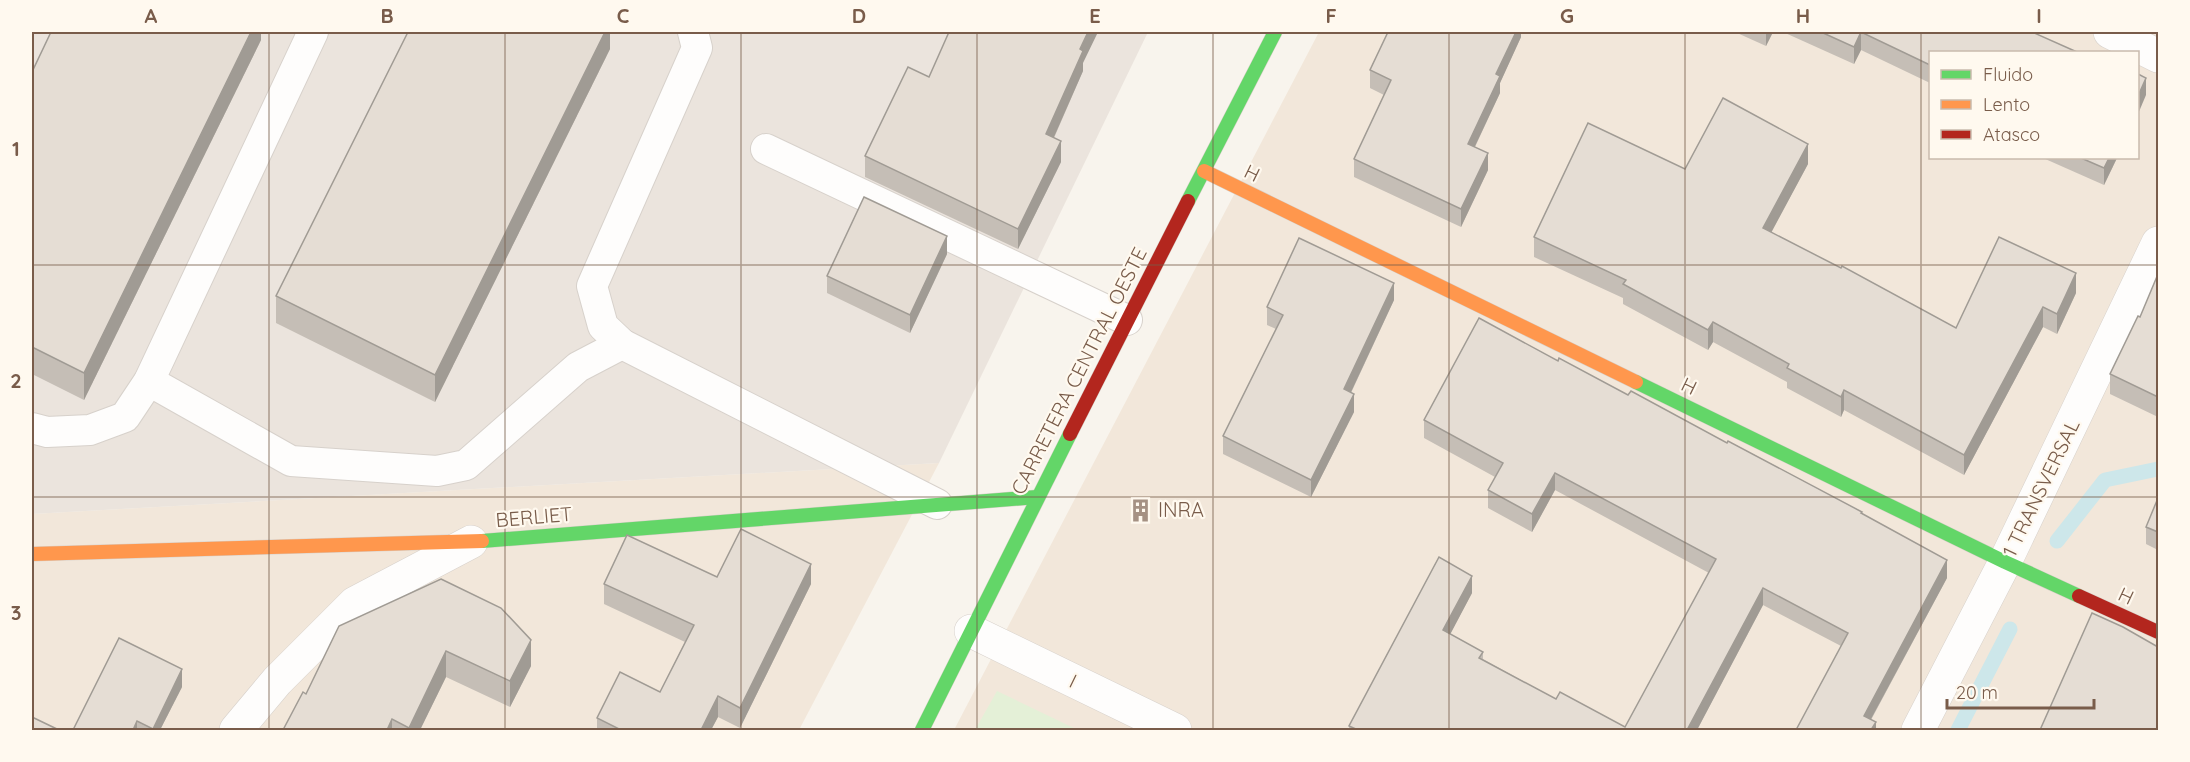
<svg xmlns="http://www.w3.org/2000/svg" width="2190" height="762" font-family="Quicksand,sans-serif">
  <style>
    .residential { fill: #f2e7da; fill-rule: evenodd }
    .industrial { fill: #ebe4dd }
    .green { fill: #e4f0d7 }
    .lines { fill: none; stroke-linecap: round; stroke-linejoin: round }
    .stream { stroke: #cde7ea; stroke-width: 15 }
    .lane-casing { stroke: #d7d1cb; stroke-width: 32 }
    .street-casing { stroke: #d7d1cb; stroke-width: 34 }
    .fast-casing { stroke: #d8d0c9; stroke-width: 15 }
    .slow-casing { stroke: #d8d0c9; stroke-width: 15 }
    .jam-casing { stroke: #d8d0c9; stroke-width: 15 }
    .lane { stroke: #fefdfc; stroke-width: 30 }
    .street { stroke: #fefdfc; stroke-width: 33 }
    .fast { stroke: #63d668; stroke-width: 14 }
    .slow { stroke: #ff974d; stroke-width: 14 }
    .jam { stroke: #b3261e; stroke-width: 14 }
    .wall { fill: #c5beb6 }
    .shaded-wall { fill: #a09b94 }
    .building { fill: #e5ddd4; stroke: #a09b94; stroke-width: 1.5 }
    .grid { fill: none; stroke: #795c4a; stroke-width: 1.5; stroke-opacity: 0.55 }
    .labels { text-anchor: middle; stroke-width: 4.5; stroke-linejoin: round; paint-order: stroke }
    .street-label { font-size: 20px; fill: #795c4a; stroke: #fff9ef }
    .poi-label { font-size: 20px; fill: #795c4a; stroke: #fff9ef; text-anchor: start }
    .neatline { fill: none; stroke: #795c4a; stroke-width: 2 }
    .grid-label { font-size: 20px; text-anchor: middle; font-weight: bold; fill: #795c4a }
  </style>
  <rect width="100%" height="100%" fill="#f8f4ed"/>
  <!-- residential -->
  <g class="residential">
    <path d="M1319,32H2158V730H954ZM1930,52H2138V158H1930Z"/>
    <polygon points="939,463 799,730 32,730 32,514"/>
  </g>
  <!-- industrial -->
  <polygon class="industrial" points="32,32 1148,32 939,463 32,514"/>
  <!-- green -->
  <polygon class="green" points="997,691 1078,730 975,730"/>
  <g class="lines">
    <!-- stream -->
    <g class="stream">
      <polyline points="2057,541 2105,480 2158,469"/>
      <polyline points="1958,730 2010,629"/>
    </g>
    <defs>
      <g id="lane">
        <polyline points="693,32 697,48 592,286 603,326 622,344 937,504"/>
        <polyline points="766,149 1127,320"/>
        <polyline points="149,381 291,461 437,471 466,465 578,367 622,344"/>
        <polyline points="32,428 47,432 90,430 125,417 149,381 313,32"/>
      </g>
      <g id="street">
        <polyline points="2110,32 2158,56"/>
        <polyline points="971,631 1175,730"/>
        <polyline points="236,730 277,681 355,603 471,542"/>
        <polyline points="1918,730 2005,562 2158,243"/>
      </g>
      <g id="fast">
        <polyline points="1188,201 1275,32"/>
        <polyline points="1636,382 2005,562 2079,596"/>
        <polyline points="482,541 1037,497"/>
        <polyline points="922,730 1070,434"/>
      </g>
      <g id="slow">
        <polyline points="1204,171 1636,382"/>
        <polyline points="32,554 482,541"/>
      </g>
      <g id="jam">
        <polyline points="1070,434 1188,201"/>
        <polyline points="2079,596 2158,632"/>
      </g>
    </defs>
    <!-- lane casing -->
    <use href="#lane" class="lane-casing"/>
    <!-- street casing -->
    <use href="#street" class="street-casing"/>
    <!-- fast casing -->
    <use href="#fast" class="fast-casing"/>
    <!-- slow casing -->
    <use href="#slow" class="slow-casing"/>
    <!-- jam casing -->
    <use href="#jam" class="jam-casing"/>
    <!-- lane -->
    <use href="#lane" class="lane"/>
    <!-- street -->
    <use href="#street" class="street"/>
    <!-- fast -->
    <use href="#fast" class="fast"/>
    <!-- slow -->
    <use href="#slow" class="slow"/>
    <!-- jam -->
    <use href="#jam" class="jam"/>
  </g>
  <!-- wall -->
  <g class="wall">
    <polygon points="261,32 261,40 84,400 32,374 32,72"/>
    <polygon points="610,32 610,49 435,402 276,323 276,296"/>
    <polygon points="1521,32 1521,37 1500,83 1500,93 1475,147 1488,170 1461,227 1354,177 1354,159 1384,95 1370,88 1370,70"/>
    <polygon points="1735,32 1773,32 1766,46"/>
    <polygon points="1783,32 2032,32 1930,52 1930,83 1861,50 1854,64"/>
    <polygon points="1083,63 1083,71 1054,138 1061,162 1018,249 865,177 865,156 929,77"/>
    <polygon points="2043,158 2117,158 2104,185"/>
    <polygon points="1808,164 1771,232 1956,328 2076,293 2057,334 2043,327 1964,475 1844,410 1841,417 1787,388 1787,382 1713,342 1708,350 1623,304 1623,298 1534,257 1534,237 1685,169"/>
    <polygon points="947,254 910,333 827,293 827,276"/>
    <polygon points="2158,274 2158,417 2110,394 2110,374 2140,317"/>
    <polygon points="1394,300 1351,393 1354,412 1311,497 1223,454 1223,436 1276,329 1267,325 1267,307"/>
    <polygon points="1479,318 1558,361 1559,358 1628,395 1631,391 1727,443 1728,441 1862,512 1862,514 1947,560 1947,578 1871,720 1876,722 1876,730 1796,730 1841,646 1763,605 1697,730 1349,730 1349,726 1439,557 1472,576 1472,593 1450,634 1483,652 1483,659 1556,699 1560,692 1625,727 1709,573 1555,490 1532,532 1488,508 1488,490 1495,477 1424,438 1424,420"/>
    <polygon points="2158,498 2158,550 2146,544 2146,527"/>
    <polygon points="717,577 811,584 740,728 718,717 711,730 597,730 597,718 660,692 685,642 604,604 604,584"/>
    <polygon points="339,626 531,666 510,707 446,677 420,730 283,730 306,694"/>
    <polygon points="182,687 160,730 73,730"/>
  </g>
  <!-- shaded-wall -->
  <g class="shaded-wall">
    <polygon points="251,32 261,32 261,40 84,400 84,373"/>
    <polygon points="605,32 610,32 610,49 435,402 435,375"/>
    <polygon points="1088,32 1098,32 1083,63 1083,71 1046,155 1046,134 1080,49"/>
    <polygon points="1516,32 1521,32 1521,37 1500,83 1500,93 1468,161 1468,144 1496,74"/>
    <polygon points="1766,32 1773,32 1766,46"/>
    <polygon points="1861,32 1861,50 1854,64 1854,47"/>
    <polygon points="2146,78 2146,95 2138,114 2138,96"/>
    <polygon points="1061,141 1061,162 1018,249 1018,229"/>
    <polygon points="1808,144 1808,164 1763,248 1763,228"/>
    <polygon points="1488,153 1488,170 1461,227 1461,209"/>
    <polygon points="2109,158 2117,158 2104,185 2104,168"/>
    <polygon points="947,236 947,254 910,333 910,315"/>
    <polygon points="2076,273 2076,293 2057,334 2057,314"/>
    <polygon points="1394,283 1394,300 1344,407 1344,389"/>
    <polygon points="2043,307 2043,327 1964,475 1964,455"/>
    <polygon points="1713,322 1713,342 1708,350 1708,330"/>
    <polygon points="1844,390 1844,410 1841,417 1841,397"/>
    <polygon points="1354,394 1354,412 1311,497 1311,480"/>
    <polygon points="1555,473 1555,490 1532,532 1532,514"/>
    <polygon points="1947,560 1947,578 1865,730 1864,716"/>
    <polygon points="811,564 811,584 740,728 740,708"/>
    <polygon points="1472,576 1472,593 1443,648 1443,630"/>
    <polygon points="1763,588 1763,605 1697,730 1687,730"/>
    <polygon points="531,640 531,666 510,707 510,681"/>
    <polygon points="446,651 446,677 420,730 409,730 409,728"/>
    <polygon points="182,669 182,687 160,730 153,730 153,729"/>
    <polygon points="718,696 718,717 711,730 701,730"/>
    <polygon points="392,719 392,730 387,730"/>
    <polygon points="137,721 137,730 133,730"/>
    <polygon points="1876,722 1876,730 1871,730"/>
  </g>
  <!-- building -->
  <g class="building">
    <polygon points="51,32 251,32 84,373 32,347 32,72"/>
    <polygon points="408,32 605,32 435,375 276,296"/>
    <polygon points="949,32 1088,32 1080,49 1083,51 1046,134 1061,141 1018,229 865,156 908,67 929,77"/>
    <polygon points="1388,32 1516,32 1496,74 1500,76 1468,144 1488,153 1461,209 1354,159 1391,80 1370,70"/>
    <polygon points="1821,32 2032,32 2077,52 1930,52 1930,65 1861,32 1854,47"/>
    <polygon points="2138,74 2146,78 2138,96"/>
    <polygon points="1723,98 1808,144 1763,228 1841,268 1842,266 1956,328 1999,237 2076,273 2057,314 2043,307 1964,455 1844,390 1841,397 1787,368 1789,364 1713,322 1708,330 1623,284 1626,280 1534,237 1588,123 1685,169"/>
    <polygon points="2081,158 2109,158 2104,168"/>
    <polygon points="864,197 947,236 910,315 827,276"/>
    <polygon points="1299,238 1394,283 1344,389 1354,394 1311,480 1223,436 1283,315 1267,307"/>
    <polygon points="2158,274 2158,397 2110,374 2138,316 2140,317"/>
    <polygon points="1479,318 1558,361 1559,358 1628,395 1631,391 1727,443 1728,441 1862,512 1861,513 1947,560 1864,716 1876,722 1871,730 1796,730 1848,633 1763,588 1687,730 1358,730 1349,726 1439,557 1472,576 1443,630 1483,652 1479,658 1556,699 1560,692 1625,727 1716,559 1555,473 1532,514 1488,490 1503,463 1424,420"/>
    <polygon points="2158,498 2158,532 2146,527"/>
    <polygon points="741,529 811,564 740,708 718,696 701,730 621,730 597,718 620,672 660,692 694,625 604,584 627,535 717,577"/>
    <polygon points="441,579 501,608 531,640 510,681 446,651 409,728 392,719 387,730 283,730 303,692 306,694 339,626"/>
    <polygon points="2092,613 2123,627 2158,647 2158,730 2040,730"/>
    <polygon points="119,638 182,669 153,729 137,721 133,730 73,730"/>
    <polygon points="32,717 59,730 32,730"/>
  </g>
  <!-- grid -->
  <path class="grid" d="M269,32V730M505,32V730M741,32V730M977,32V730M1213,32V730M1449,32V730M1685,32V730M1921,32V730M32,265H2158M32,497H2158"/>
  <!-- icons -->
  <defs>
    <symbol id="building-bare" viewBox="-9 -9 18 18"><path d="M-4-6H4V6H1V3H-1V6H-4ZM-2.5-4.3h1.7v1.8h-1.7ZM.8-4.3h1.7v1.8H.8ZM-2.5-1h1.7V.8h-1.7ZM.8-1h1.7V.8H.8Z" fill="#a59183" stroke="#fff9ef" stroke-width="2.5" paint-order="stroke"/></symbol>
  </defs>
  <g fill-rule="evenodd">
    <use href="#building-bare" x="1124" y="494" width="33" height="33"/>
  </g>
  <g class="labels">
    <!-- street labels -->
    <g class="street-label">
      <text transform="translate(1252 173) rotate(26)" y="7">H</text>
      <text transform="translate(1079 371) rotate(-63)" y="7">CARRETERA CENTRAL OESTE</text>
      <text transform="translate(1689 386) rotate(26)" y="7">H</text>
      <text transform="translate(2041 488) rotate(-64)" y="7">1 TRANSVERSAL</text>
      <text transform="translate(534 517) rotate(-5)" y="7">BERLIET</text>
      <text transform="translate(2126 596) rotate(25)" y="7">H</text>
      <text transform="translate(1073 681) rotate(26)" y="7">I</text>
    </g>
    <!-- poi labels -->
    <g class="poi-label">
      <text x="1158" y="517">INRA</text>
    </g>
  </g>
  <!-- border -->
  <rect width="2190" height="762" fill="none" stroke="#fff9ef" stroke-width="66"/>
  <!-- legend -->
  <rect x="1929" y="51" width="210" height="108" fill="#fff9ef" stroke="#c9baad" stroke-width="1.5"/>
  <rect x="1941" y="70" width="30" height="9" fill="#63d668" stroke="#c9baad" stroke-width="1.5"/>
  <text x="1983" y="81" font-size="18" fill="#795c4a">Fluido</text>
  <rect x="1941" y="100" width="30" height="9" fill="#ff974d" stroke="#c9baad" stroke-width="1.5"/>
  <text x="1983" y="111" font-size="18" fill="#795c4a">Lento</text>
  <rect x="1941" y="130" width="30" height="9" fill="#b3261e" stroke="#c9baad" stroke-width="1.5"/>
  <text x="1983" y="141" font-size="18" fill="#795c4a">Atasco</text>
  <!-- scale -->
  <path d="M1947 699v9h147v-9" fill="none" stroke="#795c4a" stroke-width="3"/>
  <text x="1956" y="699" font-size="18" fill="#795c4a" stroke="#fff9ef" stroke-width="4.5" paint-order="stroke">20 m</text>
  <rect x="33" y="33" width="2124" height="696" class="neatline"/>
  <g class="grid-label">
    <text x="151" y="23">A</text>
    <text x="387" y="23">B</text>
    <text x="623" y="23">C</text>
    <text x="859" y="23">D</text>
    <text x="1095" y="23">E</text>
    <text x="1331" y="23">F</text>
    <text x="1567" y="23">G</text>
    <text x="1803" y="23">H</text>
    <text x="2039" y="23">I</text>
    <text x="16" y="156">1</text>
    <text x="16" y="388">2</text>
    <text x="16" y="620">3</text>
  </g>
</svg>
